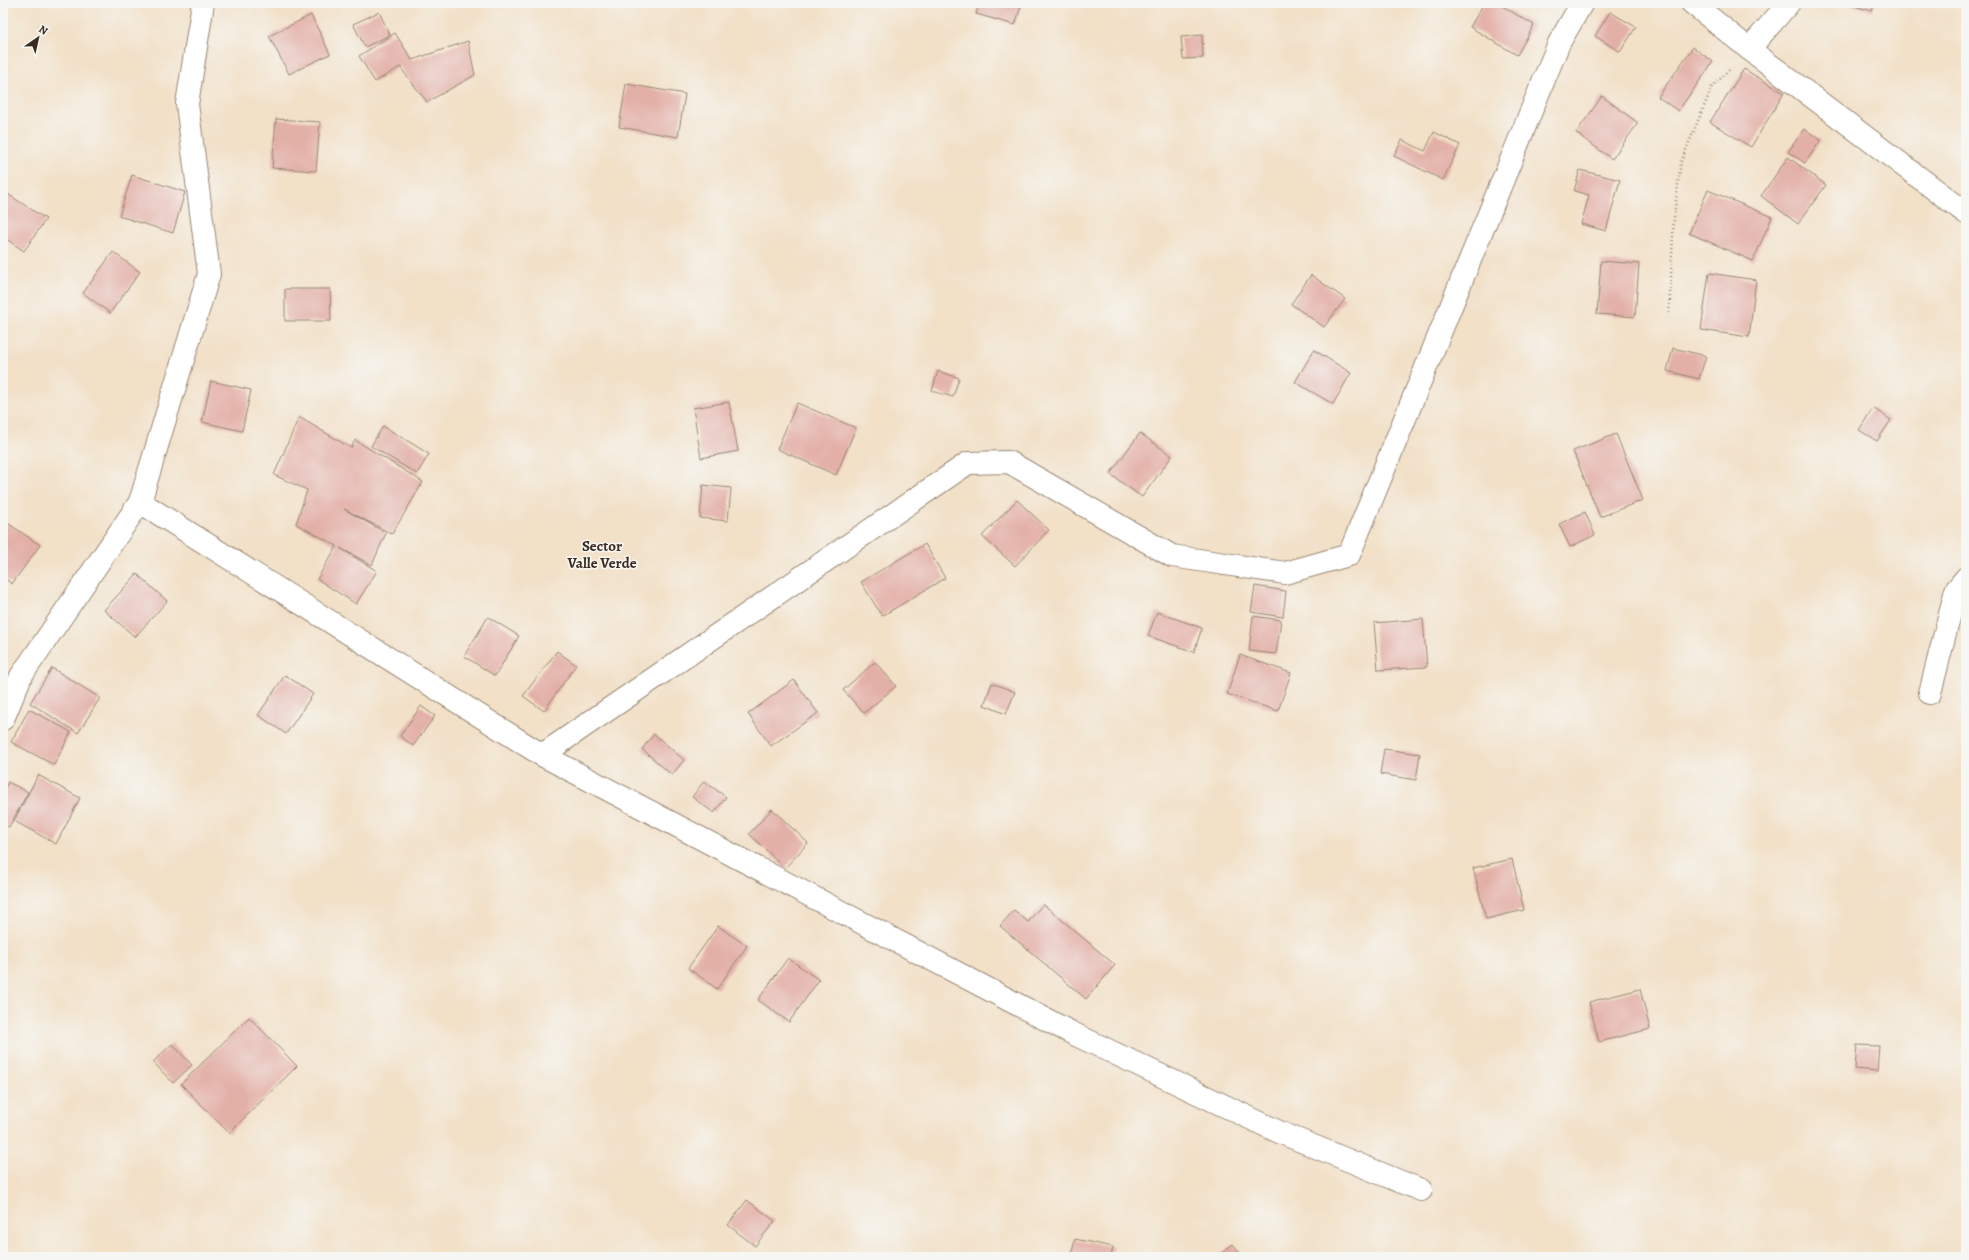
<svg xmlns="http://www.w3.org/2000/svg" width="1969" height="1260" font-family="Alegreya,serif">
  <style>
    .building { fill: #e3b0a8 }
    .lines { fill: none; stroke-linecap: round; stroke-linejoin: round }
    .minor-casing { stroke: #968572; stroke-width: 24 }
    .path { stroke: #968572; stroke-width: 2.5; stroke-dasharray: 1 3; stroke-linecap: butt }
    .minor { stroke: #fff; stroke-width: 22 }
    .labels { text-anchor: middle; stroke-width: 3; stroke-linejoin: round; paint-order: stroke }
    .neighbourhood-label { font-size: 15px; font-weight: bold; fill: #3b2a1e; stroke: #f6f6f2 }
  </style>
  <rect width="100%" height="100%" fill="#f6f6f2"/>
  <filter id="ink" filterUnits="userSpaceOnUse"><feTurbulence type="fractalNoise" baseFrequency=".025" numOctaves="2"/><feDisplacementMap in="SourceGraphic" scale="8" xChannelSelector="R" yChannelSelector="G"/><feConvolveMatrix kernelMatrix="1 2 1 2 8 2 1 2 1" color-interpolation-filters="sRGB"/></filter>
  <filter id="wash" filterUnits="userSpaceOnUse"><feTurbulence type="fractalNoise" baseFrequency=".012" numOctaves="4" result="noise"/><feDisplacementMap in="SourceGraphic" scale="16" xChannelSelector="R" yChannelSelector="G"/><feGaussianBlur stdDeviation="0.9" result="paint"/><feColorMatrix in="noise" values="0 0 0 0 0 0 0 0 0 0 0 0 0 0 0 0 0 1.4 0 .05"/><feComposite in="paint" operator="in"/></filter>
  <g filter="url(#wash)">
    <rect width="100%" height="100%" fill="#f2e0c7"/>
    <g id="blocks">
      <!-- building -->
      <g class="building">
        <polygon points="979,3 1022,3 1015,25 976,14"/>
        <polygon points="1484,3 1497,3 1534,25 1517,55 1470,27"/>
        <polygon points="1844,3 1875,3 1872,11"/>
        <polygon points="379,12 390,35 365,47 353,24"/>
        <polygon points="1610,12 1636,27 1620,52 1595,36"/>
        <polygon points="311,15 330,54 289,74 269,36"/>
        <polygon points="395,33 412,60 468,41 475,75 427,102 400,67 375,82 359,56"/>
        <polygon points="1202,35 1203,58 1183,59 1181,37"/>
        <polygon points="1693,47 1713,62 1678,111 1658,97"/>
        <polygon points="1744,69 1784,93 1751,147 1710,122"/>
        <polygon points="626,84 685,94 678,137 619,127"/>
        <polygon points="1602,96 1638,123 1612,159 1576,133"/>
        <polygon points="276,119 320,122 316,171 272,168"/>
        <polygon points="1804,129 1821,140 1805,163 1788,152"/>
        <polygon points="1434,132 1460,145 1443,180 1394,156 1402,140 1425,151"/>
        <polygon points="1788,157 1826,185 1798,224 1761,196"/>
        <polygon points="1580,170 1620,180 1606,231 1581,224 1589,195 1574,191"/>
        <polygon points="132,175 185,192 173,233 119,216"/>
        <polygon points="1708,190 1772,217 1753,261 1689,233"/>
        <polygon points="3,191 46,219 24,251 3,237"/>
        <polygon points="113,252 140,272 110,313 83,293"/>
        <polygon points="1601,261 1639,264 1635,317 1597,314"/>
        <polygon points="1709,273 1756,280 1749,337 1701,330"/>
        <polygon points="1311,275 1345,299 1324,327 1291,304"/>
        <polygon points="285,289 330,289 331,321 285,321"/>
        <polygon points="1673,348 1706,356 1699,379 1667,371"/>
        <polygon points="1314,350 1351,373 1333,404 1295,382"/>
        <polygon points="938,371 959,378 953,397 932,391"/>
        <polygon points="211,381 251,390 242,431 202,422"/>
        <polygon points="729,402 738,451 701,458 693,408"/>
        <polygon points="797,403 856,428 836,475 777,449"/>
        <polygon points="1873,408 1891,420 1877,441 1859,430"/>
        <polygon points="299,417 351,448 355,440 423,482 392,534 344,509 386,533 372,565 340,548 377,571 356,604 317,579 337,546 296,524 307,490 274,475"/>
        <polygon points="383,426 429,454 417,474 371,446"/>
        <polygon points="1140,433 1172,456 1142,497 1110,474"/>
        <polygon points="1616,434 1643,500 1600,517 1573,451"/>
        <polygon points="703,485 731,488 728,521 700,518"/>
        <polygon points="1017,500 1049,530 1015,566 982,536"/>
        <polygon points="1585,512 1595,535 1570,547 1559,524"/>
        <polygon points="3,520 40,545 12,584 3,577"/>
        <polygon points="925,544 945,578 882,616 861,582"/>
        <polygon points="137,574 167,601 135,637 104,610"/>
        <polygon points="1255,586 1286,591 1283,617 1251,612"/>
        <polygon points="1157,612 1202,628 1194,652 1148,636"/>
        <polygon points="1253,616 1281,620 1276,654 1249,651"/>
        <polygon points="488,617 519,636 495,676 464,656"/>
        <polygon points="1423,619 1427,667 1378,670 1374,623"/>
        <polygon points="557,651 576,665 544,711 523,696"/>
        <polygon points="1240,655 1291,673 1278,711 1227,694"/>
        <polygon points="875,662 896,686 864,713 843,690"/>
        <polygon points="52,668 100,698 78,733 30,703"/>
        <polygon points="285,675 313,694 286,734 258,715"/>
        <polygon points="794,680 818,713 771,746 748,714"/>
        <polygon points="992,683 1015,692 1006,714 984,705"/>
        <polygon points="421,706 435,716 413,746 400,736"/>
        <polygon points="29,709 71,732 54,765 11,742"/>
        <polygon points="654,734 684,760 672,775 642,749"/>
        <polygon points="1384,749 1420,754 1416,780 1380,774"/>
        <polygon points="38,775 80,798 56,844 14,821"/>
        <polygon points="704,781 726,797 714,813 692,797"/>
        <polygon points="8,782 28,792 9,827 3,824 3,791"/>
        <polygon points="772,809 808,843 785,868 749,834"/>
        <polygon points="1512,859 1524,910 1486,919 1473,868"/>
        <polygon points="1043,904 1115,965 1086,999 1000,926 1014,910 1028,922"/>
        <polygon points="718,926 747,946 717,989 688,968"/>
        <polygon points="788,958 819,980 789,1022 758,1000"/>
        <polygon points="1640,989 1650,1029 1599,1042 1589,1002"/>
        <polygon points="249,1017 297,1066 229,1133 181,1084"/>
        <polygon points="172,1044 192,1065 173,1083 153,1062"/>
        <polygon points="1857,1045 1879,1046 1877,1071 1855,1069"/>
        <polygon points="747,1200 775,1221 755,1246 728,1225"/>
        <polygon points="1075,1239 1113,1247 1111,1257 1071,1257"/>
        <polygon points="1233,1244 1243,1257 1217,1257"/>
      </g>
    </g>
  </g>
  <g filter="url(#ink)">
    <use href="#blocks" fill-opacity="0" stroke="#968572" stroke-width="1"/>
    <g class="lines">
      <defs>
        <g id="minor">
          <polyline points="1692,3 1749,49 1966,213"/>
          <polyline points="1749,49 1789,3"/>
          <polyline points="140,502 209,274 187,104 203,3"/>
          <polyline points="1930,693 1956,590 1966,578"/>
          <polyline points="3,719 21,676 140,502 542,755 968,463 1009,462 1172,556 1285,573 1349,555 1559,43 1582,3"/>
          <polyline points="542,755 1070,1032 1279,1132 1421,1190"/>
        </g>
      </defs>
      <!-- minor casing -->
      <use href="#minor" class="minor-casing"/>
      <!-- path -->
      <polyline class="path" points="1669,313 1674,216 1681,162 1712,87 1730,69"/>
      <!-- minor -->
      <use href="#minor" class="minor"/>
    </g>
  </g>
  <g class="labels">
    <!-- neighbourhood labels -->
    <g class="neighbourhood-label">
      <text x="602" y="551">Sector<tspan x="602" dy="17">Valle Verde</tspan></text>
    </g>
  </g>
  <!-- margin -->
  <rect width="1969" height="1260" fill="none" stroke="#f6f6f2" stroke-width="16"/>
  <!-- north arrow -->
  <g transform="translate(38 38) rotate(34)" stroke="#f6f6f2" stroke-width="3" paint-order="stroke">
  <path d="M0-3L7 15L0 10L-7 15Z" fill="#3b2a1e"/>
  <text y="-6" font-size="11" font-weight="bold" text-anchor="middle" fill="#3b2a1e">N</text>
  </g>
</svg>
